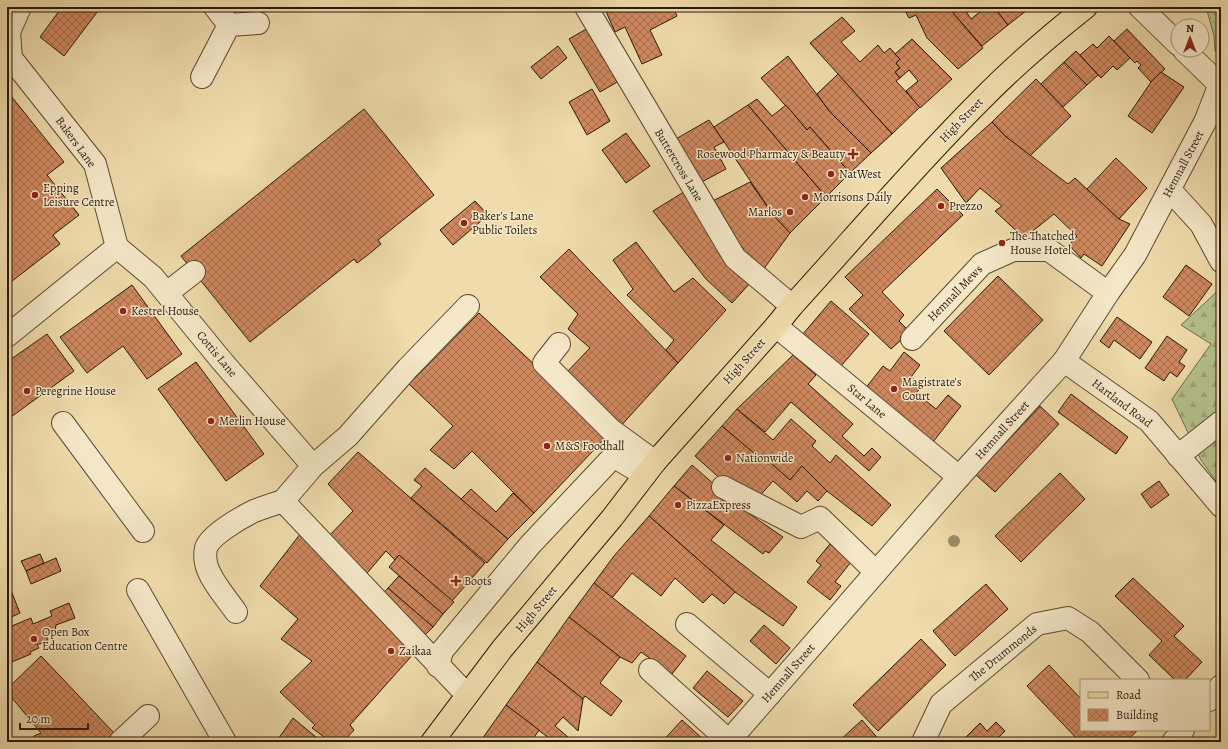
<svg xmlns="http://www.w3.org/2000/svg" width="1228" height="749" font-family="Alegreya,serif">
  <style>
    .green { fill: url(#green-dots); stroke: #6e6d4c }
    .forest { fill: url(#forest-firs); stroke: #6e6d4c }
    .building { fill: url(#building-cross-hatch); stroke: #29190d }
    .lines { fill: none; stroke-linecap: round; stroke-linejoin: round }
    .minor-casing { stroke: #5a4a34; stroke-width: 24 }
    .major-casing { stroke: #29190d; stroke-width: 24 }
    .minor { stroke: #f5e8c8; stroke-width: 22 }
    .major { stroke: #efdbab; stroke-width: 22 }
    .tree { fill: #998c69 }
    .poi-dot { fill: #8f2418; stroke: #f5e8c8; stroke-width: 1.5 }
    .labels { text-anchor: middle; stroke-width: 3; stroke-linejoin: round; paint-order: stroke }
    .street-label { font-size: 12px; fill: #29190d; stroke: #f5e8c8 }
    .poi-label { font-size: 12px; fill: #29190d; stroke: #f5e8c8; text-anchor: start }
  </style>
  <defs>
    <pattern id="green-dots" width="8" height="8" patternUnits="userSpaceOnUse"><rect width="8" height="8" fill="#b4c18c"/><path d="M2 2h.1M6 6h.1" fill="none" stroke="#9ba578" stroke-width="1.8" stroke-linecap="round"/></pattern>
    <pattern id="forest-firs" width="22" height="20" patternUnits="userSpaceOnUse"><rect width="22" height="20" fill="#b4c18c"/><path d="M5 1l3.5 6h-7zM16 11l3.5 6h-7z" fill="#9ba578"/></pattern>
    <pattern id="building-cross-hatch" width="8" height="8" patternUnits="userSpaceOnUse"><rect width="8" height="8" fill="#cf885e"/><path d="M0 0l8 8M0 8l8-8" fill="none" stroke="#a86e4c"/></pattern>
  </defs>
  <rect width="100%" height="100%" fill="#efdbab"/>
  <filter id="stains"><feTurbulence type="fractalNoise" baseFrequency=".005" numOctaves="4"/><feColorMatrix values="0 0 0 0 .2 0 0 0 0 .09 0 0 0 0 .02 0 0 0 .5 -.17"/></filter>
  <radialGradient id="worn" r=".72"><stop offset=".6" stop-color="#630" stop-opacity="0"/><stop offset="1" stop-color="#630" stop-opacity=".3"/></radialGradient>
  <!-- green -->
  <polygon class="green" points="1206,7 1221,7 1221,54 1215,51 1214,36"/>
  <!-- forest -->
  <polygon class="forest" points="1221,288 1221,488 1201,460 1172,399 1211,344 1181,325"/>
  <!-- building -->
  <g class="building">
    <polygon points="62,7 101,7 64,56 40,37"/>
    <polygon points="604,7 673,7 677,16 650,30 662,55 642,64 625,27 615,32"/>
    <polygon points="903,7 939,7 942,11 948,7 983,48 958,69 927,38 916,15 909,18"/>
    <polygon points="948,7 963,7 971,19 986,7 994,7 1008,25 982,46"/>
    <polygon points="994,7 1031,7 1008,25"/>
    <polygon points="842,17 855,31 841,42 860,62 878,45 884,53 890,48 900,59 896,63 900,68 895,72 900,78 896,81 920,107 892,134 810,43"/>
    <polygon points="588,28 619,81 600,92 569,39"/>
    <polygon points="1127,29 1165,69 1151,82 1138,68 1141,65 1137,61 1135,63 1114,41"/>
    <polygon points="1109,36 1130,58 1117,70 1113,66 1101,78 1080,55 1093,44 1097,48"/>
    <polygon points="912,39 952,79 920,108 906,91 918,81 909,70 900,78 895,72 900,68 896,63 900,59 895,54"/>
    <polygon points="558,46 567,58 541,79 531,67"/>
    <polygon points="1076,51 1098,75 1087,85 1064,62"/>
    <polygon points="788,56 830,112 871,153 850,173 810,127 807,130 761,78"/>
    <polygon points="1064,62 1087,85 1063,107 1041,84"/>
    <polygon points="1161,72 1184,87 1152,133 1128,116 1151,82"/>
    <polygon points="838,74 892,134 871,153 830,112 817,94"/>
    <polygon points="1036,79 1071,116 1030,156 1005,136 992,122"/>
    <polygon points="592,89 610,121 587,135 569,102"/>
    <polygon points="7,91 64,162 47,175 79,215 53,235 60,244 7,285"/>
    <polygon points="757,99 772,116 786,105 807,130 810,127 850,173 826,197 748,105"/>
    <polygon points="748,105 826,197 790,233 774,216 714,127"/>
    <polygon points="364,109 434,195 378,240 381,244 369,254 357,263 354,259 250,342 181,256"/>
    <polygon points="709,120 724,142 714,147 726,169 696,185 674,140"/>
    <polygon points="992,122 1005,136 1068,184 1075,178 1119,219 1130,224 1102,266 1084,254 1081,258 1069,245 1077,236 1054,214 1024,238 995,211 1002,206 980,188 966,203 941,168"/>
    <polygon points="626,133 650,166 626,183 602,150"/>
    <polygon points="1116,158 1147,188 1119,219 1087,189"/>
    <polygon points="750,182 774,216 790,233 760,274 707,204"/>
    <polygon points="937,189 963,215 882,292 904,315 899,321 910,332 891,349 849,309 863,295 845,277"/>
    <polygon points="687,190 751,282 732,303 706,279 653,211"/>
    <polygon points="475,201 488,215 453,245 440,230"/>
    <polygon points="636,242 674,292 693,278 726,310 678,363 666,350 674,340 627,295 633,289 613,260"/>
    <polygon points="569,249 678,363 618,429 565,374 590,348 568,329 578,314 540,277"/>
    <polygon points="1186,265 1212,284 1189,316 1163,297"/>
    <polygon points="998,276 1043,320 989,375 944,331"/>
    <polygon points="132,285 182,354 147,379 123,346 87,373 60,337"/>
    <polygon points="831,301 869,334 840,367 803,334"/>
    <polygon points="479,313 609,434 534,513 472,451 454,469 430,450 453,426 409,384"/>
    <polygon points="1117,317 1152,342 1140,359 1114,340 1109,348 1100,341"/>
    <polygon points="47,334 74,371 11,417 7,411 7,362"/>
    <polygon points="1167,336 1187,350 1179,362 1185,366 1177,377 1170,372 1164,381 1145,368"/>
    <polygon points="904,352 920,365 911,377 922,386 916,393 936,409 948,395 961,406 933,442 865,389 883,366 890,371"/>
    <polygon points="793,355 816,375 808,384 853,424 842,436 864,456 872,448 881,457 869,471 791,402 765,432 737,409"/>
    <polygon points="196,362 264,454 226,481 158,389"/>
    <polygon points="1071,394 1128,437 1116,454 1058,412"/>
    <polygon points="1040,406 1059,424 995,492 976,475"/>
    <polygon points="737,409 773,440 791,419 816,441 812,446 830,463 836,455 891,505 872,526 827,491 802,466 790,480 765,458 762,460 722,426"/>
    <polygon points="722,426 762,460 765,458 790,480 802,466 827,491 818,501 807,491 797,502 773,481 757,499 724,482 695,456"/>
    <polygon points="358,452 485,563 452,601 399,555 395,560 386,551 362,579 326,539 353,511 328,484"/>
    <polygon points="692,465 741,508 783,537 769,553 765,551 763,554 674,486"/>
    <polygon points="425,468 508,539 487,563 411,498 422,486 414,480"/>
    <polygon points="1060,473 1085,499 1021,562 995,536"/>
    <polygon points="1159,481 1169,495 1151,508 1141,494"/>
    <polygon points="674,486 724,525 711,540 797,607 783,626 735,592 649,516"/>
    <polygon points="471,489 496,512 513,493 534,513 508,539 461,499"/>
    <polygon points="649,516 735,592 724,604 712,594 703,603 675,578 661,596 632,573 612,598 594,583 614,556"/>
    <polygon points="301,533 384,620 382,622 416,651 350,725 354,730 343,742 331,742 312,728 315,725 280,692 312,661 281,639 298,619 260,586"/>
    <polygon points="830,544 851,562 835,582 841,586 830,600 807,582 821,565 816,561"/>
    <polygon points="40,554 44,563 26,571 21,561"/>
    <polygon points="399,555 454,602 443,614 389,567"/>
    <polygon points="56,558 61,571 31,584 26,571"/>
    <polygon points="399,576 443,614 433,627 388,588"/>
    <polygon points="1133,578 1184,626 1174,636 1202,662 1185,680 1175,680 1149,655 1162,641 1115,596"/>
    <polygon points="594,583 686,656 672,674 641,652 632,663 620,657 569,617"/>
    <polygon points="986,584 1008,609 955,656 933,631"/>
    <polygon points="10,588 20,613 7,619 7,589"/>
    <polygon points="388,588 433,627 421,639 380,597"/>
    <polygon points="69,603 75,618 56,625 55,631 46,636 48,640 37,645 39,648 30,652 31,654 7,664 7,628 31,618 33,624 52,616 50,611"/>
    <polygon points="569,617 620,657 600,683 622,701 611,716 585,696 583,699 537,662"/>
    <polygon points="764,625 790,648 776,664 750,641"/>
    <polygon points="921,639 946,665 878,731 853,705"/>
    <polygon points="41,656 114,733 103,742 31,742 34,736 41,733 7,692 7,689"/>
    <polygon points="537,662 583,699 578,731 563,717 555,726 568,737 563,742 554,742 506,705"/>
    <polygon points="1049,665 1081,699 1081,730 1137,731 1125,742 1080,742 1027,686"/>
    <polygon points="707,671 743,701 728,717 693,688"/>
    <polygon points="506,705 539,730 531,742 480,742"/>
    <polygon points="293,718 322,742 276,742"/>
    <polygon points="682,720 704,740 702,742 662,742"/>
    <polygon points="862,720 881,742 838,742"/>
    <polygon points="996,722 1005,731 995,741 996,742 971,742 966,737 980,723 987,731"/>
  </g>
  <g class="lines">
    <defs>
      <g id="minor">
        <polyline points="215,7 229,25 258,23"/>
        <polyline points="586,7 735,258 792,306"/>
        <polyline points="1140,7 1178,44"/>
        <polyline points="1184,50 1219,84"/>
        <polyline points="202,77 229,25"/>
        <polyline points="1170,190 1201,224 1221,261"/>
        <polyline points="117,247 153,277 221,360 313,466"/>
        <polyline points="167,293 194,272"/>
        <polyline points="776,326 959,477"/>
        <polyline points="7,336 117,247 95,164 11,58 9,32 20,7"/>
        <polyline points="912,339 982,264 1013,250 1049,250 1108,293"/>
        <polyline points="559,344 544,363 611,430 655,462"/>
        <polyline points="1064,361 1149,421 1221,506"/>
        <polyline points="63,423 143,531"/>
        <polyline points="1178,456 1221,422"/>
        <polyline points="723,487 801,527 820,518 876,572"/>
        <polyline points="138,590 225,742"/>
        <path d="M236,612C227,599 209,579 206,563C205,558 205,553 206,548C210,535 242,517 254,511C264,507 274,504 283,501"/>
        <polyline points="687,624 770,694"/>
        <polyline points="438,666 442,651 530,545 610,460 618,459 645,475"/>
        <polyline points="650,670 729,741"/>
        <polyline points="467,695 283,501 313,466 348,436 408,368 468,306"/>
        <polyline points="1209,700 1221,686"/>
        <polyline points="120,742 148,716"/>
        <polyline points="728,742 959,477 1064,361 1108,293 1135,255 1206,120 1221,81"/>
        <polyline points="923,742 941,704 1037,624 1068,618 1090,632 1138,680"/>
        <polyline points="1173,742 1183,730"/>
      </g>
      <path id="major" d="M432,742L502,649L612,518L655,462L776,326L792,306C854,238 914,167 979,102C1012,68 1048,37 1086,7"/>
    </defs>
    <!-- minor casing -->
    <use href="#minor" class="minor-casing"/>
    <!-- major casing -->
    <use href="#major" class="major-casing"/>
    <!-- minor -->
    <use href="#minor" class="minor"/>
    <!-- major -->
    <use href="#major" class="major"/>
  </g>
  <!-- trees -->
  <circle class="tree" cx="954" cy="541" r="6"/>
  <!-- markers -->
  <g class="poi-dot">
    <path d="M851 148h4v4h4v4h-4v4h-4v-4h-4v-4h4z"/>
    <circle cx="831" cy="174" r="4"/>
    <circle cx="35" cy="195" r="4"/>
    <circle cx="805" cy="197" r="4"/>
    <circle cx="941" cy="206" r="4"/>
    <circle cx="790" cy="212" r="4"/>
    <circle cx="464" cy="223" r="4"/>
    <circle cx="1002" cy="243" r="4"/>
    <circle cx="123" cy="311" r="4"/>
    <circle cx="894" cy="389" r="4"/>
    <circle cx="27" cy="391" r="4"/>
    <circle cx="211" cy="421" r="4"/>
    <circle cx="547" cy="446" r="4"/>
    <circle cx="728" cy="458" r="4"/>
    <circle cx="678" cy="505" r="4"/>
    <path d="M454 575h4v4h4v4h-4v4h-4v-4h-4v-4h4z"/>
    <circle cx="34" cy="639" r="4"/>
    <circle cx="391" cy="651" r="4"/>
  </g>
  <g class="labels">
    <!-- street labels -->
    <g class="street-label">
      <text transform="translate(961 120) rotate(-46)" y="4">High Street</text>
      <text transform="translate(76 142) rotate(54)" y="4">Bakers Lane</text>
      <text transform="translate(1183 164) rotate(-62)" y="4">Hemnall Street</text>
      <text transform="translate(679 165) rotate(59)" y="4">Buttercross Lane</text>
      <text transform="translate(955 293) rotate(-46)" y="4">Hemnall Mews</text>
      <text transform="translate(217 354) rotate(50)" y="4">Cottis Lane</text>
      <text transform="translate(744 361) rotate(-48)" y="4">High Street</text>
      <text transform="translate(867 401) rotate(40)" y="4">Star Lane</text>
      <text transform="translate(1122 403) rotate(37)" y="4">Hartland Road</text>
      <text transform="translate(1002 430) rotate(-48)" y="4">Hemnall Street</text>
      <text transform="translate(536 609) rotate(-50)" y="4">High Street</text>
      <text transform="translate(1003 653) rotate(-39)" y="4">The Drummonds</text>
      <text transform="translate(788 673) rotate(-49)" y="4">Hemnall Street</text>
    </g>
    <!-- poi labels -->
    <g class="poi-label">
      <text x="845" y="158" text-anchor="end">Rosewood Pharmacy &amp; Beauty</text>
      <text x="839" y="178">NatWest</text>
      <text x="43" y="192">Epping<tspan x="43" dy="14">Leisure Centre</tspan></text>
      <text x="813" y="201">Morrisons Daily</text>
      <text x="949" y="210">Prezzo</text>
      <text x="782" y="216" text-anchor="end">Marlos</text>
      <text x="472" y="220">Baker's Lane<tspan x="472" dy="14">Public Toilets</tspan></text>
      <text x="1010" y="240">The Thatched<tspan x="1010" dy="14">House Hotel</tspan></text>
      <text x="131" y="315">Kestrel House</text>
      <text x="902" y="386">Magistrate's<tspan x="902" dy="14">Court</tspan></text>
      <text x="35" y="395">Peregrine House</text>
      <text x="219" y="425">Merlin House</text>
      <text x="555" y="450">M&amp;S Foodhall</text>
      <text x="736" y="462">Nationwide</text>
      <text x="686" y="509">PizzaExpress</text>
      <text x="464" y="585">Boots</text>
      <text x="42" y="636">Open Box<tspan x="42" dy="14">Education Centre</tspan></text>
      <text x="399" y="655">Zaikaa</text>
    </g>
  </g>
  <!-- margin -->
  <rect width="1228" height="749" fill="none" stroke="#efdbab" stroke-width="24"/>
  <rect x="8" y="8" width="1212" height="733" fill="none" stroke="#29190d" stroke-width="2"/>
  <rect x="12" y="12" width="1204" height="725" fill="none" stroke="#29190d"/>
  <!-- legend -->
  <rect x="1080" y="679" width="130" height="52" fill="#f5e8c8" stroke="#a3957d"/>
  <rect x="1088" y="692" width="20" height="6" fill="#efdbab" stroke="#a3957d"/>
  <text x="1116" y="699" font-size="12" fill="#29190d">Road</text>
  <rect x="1088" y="709" width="20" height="12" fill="url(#building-cross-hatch)" stroke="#a3957d"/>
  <text x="1116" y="719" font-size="12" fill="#29190d">Building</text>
  <!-- north arrow -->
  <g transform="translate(1190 38)"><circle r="19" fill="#f5e8c8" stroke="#a3957d"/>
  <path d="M0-3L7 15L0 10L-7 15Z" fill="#8f2418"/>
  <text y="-6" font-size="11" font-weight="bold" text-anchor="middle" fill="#29190d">N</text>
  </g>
  <!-- scale -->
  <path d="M20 723v6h68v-6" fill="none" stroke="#29190d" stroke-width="2"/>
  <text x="26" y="723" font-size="12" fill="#29190d" stroke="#f5e8c8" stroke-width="3" paint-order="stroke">20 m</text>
  <rect width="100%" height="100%" filter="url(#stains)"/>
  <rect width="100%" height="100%" fill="url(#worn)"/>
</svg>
